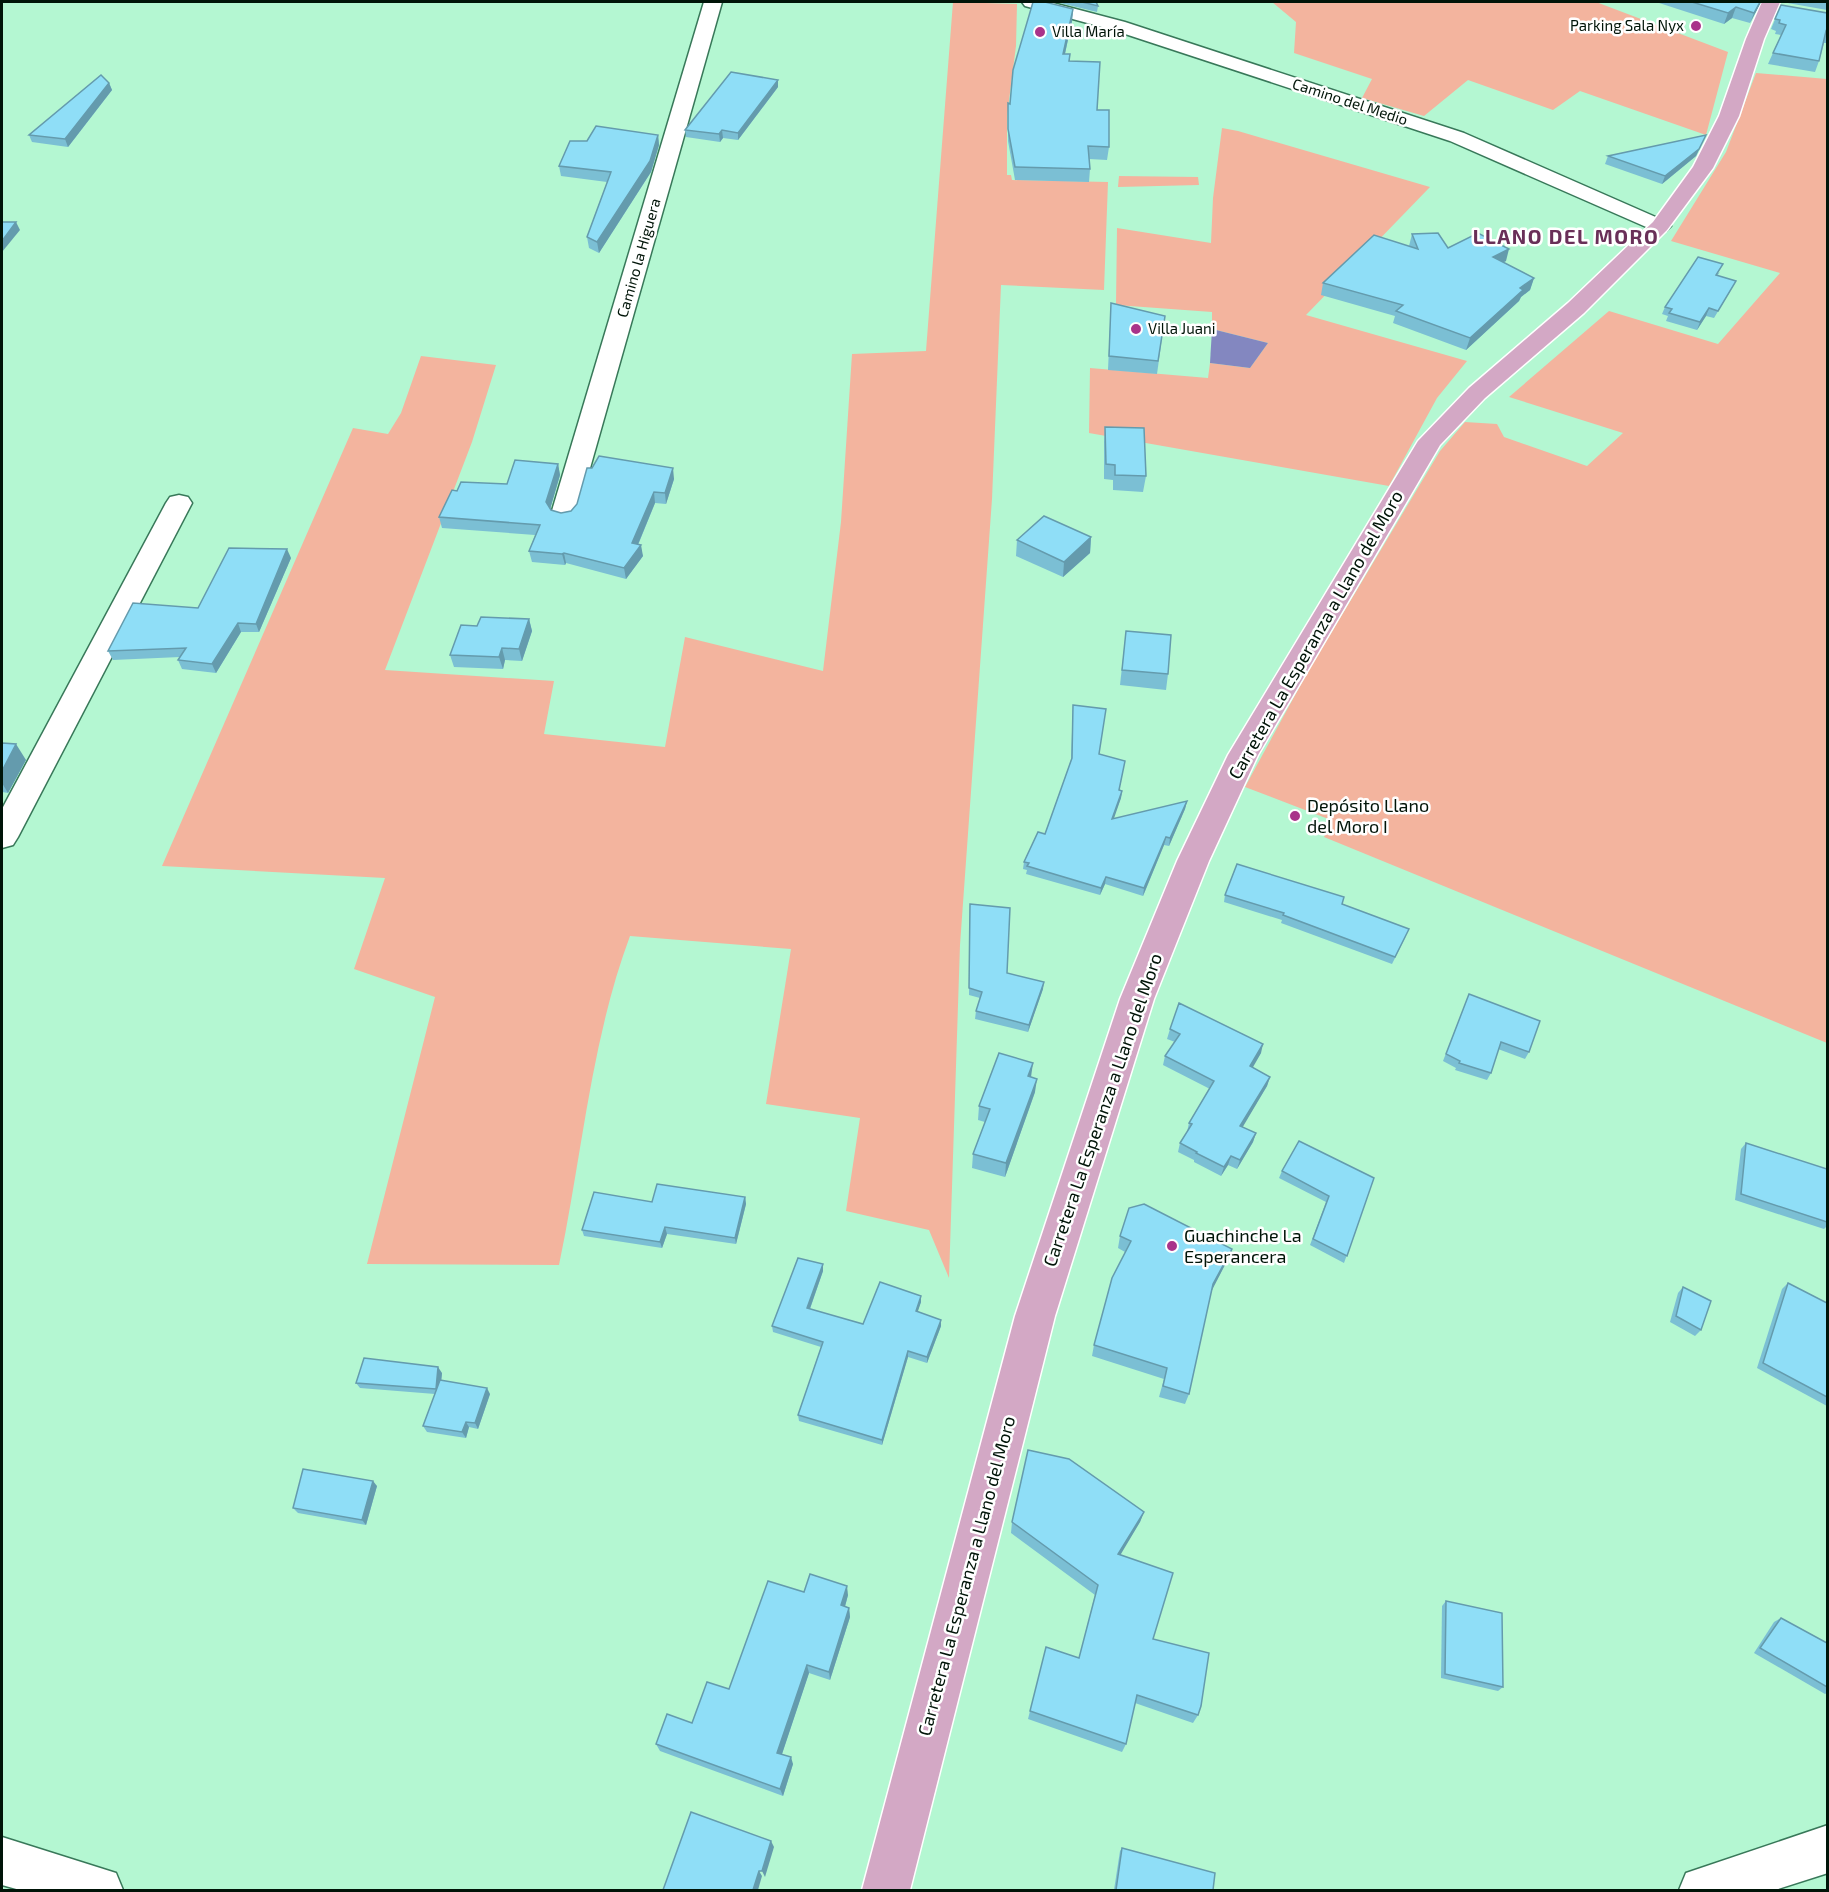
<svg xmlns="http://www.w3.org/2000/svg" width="1829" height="1892" font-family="'Exo 2',sans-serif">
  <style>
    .green { fill: #f3b49e }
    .water { fill: #8387c0 }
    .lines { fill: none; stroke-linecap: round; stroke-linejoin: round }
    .minor-casing { stroke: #387859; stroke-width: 3 }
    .major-casing { stroke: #fff; stroke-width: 3 }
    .minor { fill: #fff; fill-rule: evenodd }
    .major { fill: #d3a8c5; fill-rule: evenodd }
    .wall { fill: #7bbfd4 }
    .shaded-wall { fill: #649bad }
    .building { fill: #8fdef7; stroke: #649bad; stroke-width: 1.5 }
    .poi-dot { fill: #a9338a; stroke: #fff; stroke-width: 2 }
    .labels { text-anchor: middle; stroke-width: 5; stroke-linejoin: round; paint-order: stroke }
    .far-poi-label { font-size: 15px; fill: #001408; stroke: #fff; text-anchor: start }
    .far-street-label { font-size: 15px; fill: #001408; stroke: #fff }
    .street-label { font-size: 18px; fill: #001408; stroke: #fff }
    .poi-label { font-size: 18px; fill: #001408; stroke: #fff; text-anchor: start }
    .far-district-label { font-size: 20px; font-weight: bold; letter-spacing: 1.5px; fill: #692f58; stroke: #fff }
  </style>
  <rect width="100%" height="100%" fill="#b4f7d2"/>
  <!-- green -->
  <g class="green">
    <path d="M953,2L1017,4L1016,46L1007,116V175H1011L1012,180L1108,182L1104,290L1001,285L992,499L960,945L949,1278L929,1230L846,1211L860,1118L766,1104L791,949L630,936C591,1040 582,1156 559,1265L367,1264L435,997L354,969L385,878L162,866L353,428L388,434L401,413L421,356L496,365L472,442L385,670L554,681L544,734L665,747L685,637L823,671L841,522L852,354L926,351Z"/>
    <polygon points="1272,2 1596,2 1728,52 1706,135 1580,91 1553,110 1468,80 1424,116 1362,98 1372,79 1294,53 1296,22"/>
    <polygon points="1756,73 1827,79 1827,1043 1324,837 1331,820 1245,787 1306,675 1440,451 1465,422 1497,424 1504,437 1587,466 1623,433 1509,397 1609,311 1718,344 1780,273 1671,241 1726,152"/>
    <polygon points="1222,128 1238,131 1430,187 1306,315 1467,361 1437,398 1389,486 1089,433 1090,368 1208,378 1210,363 1250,368 1268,343 1212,329 1212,312 1116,305 1117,228 1211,243 1213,198"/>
    <polygon points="1119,176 1198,177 1199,185 1118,187"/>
  </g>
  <!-- water -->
  <polygon class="water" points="1212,329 1268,343 1250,368 1210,363"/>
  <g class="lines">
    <defs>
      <g id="minor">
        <polygon points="704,2 722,2 577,514 573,520 564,522 555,520 551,514"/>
        <polygon points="1022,2 1049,2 1125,22 1464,133 1667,222 1671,226 1667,230 1660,232 1653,230 1450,141 1113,30 1025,6"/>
        <polygon points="179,495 188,497 192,503 18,837 13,845 2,848 2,809 166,503 170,497"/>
        <polygon points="1828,1825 1828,1873 1775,1890 1679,1890 1686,1873"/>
        <polygon points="2,1837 116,1873 123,1890 20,1890 2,1885"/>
      </g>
      <polygon id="major" points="1762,2 1780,2 1764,39 1739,116 1713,168 1667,230 1584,313 1485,398 1440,445 1258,755 1209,861 1154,999 1055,1316 910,1890 862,1890 1015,1316 1120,999 1177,861 1228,755 1418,441 1469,388 1568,303 1653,222 1693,167 1719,116 1746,39"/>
    </defs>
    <!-- minor casing -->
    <use href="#minor" class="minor-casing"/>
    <!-- major casing -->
    <use href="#major" class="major-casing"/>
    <!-- minor -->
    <use href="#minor" class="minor"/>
    <!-- major -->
    <use href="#major" class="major"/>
  </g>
  <!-- wall -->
  <g class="wall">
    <polygon points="1056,2 1096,2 1098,6 1097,12"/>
    <polygon points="1656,2 1761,2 1750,23 1732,18 1724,24"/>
    <polygon points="1782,2 1827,2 1827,10"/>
    <polygon points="1781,5 1827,13 1827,43 1824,43 1819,61 1815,72 1768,64 1781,35 1775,34 1776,31 1771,29"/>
    <polygon points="1073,9 1072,21 1065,54 1097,110 1109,147 1107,160 1089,159 1090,169 1089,182 1015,180 1008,141 1008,103 1010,104"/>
    <polygon points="109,83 112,90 68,147 32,142 29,135"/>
    <polygon points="778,87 738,140 723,138 720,142 686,137 685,130"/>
    <polygon points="658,135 659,145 651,172 599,253 589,248 587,237 607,182 561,176 559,166 587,141"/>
    <polygon points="1706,135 1696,156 1662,184 1605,164 1608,156"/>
    <polygon points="1412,234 1448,248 1506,261 1503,262 1534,278 1530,290 1521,297 1519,301 1466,350 1393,323 1395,316 1321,295 1323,283 1409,246"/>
    <polygon points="1720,272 1717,276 1732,288 1714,318 1706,316 1697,330 1666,321 1668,316 1662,314 1665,307"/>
    <polygon points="1111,303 1165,316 1157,374 1108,370"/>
    <polygon points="1105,427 1146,476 1143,492 1113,490 1113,480 1104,479 1104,442"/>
    <polygon points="558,464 560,475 550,509 551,510 561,513 571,511 674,479 666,504 655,503 638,545 643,556 626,579 566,563 565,565 532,562 529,551 535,535 442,528 439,517 457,491 507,484"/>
    <polygon points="1091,537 1090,553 1063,577 1016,556 1017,540"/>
    <polygon points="291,558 259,632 241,632 216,673 182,669 178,660 180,657 113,660 108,651 198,608"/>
    <polygon points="529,619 532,631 522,661 505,660 503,669 454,667 450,655 477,626"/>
    <polygon points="1126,631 1168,674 1166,690 1120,685"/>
    <polygon points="1073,705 1099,754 1125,761 1119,790 1122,791 1121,798 1113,819 1187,801 1185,809 1169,846 1164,845 1143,896 1105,884 1100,895 1026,874 1027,870 1023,869 1024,862 1045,834 1071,760"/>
    <polygon points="2,743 26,760 8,793 2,792"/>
    <polygon points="1225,895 1342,904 1406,936 1392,964 1281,923 1282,920 1224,902"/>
    <polygon points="970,904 1007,973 1043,989 1028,1032 975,1019 976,1011 980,998 969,995"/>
    <polygon points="1469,994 1529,1052 1525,1059 1498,1049 1491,1073 1487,1080 1455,1070 1456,1068 1443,1061"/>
    <polygon points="1170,1029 1261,1053 1252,1067 1270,1077 1267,1086 1242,1127 1256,1133 1253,1142 1237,1169 1228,1165 1221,1176 1194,1162 1194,1160 1178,1152 1180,1143 1187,1132 1189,1123 1210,1089 1163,1065 1165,1056 1175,1042 1167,1039"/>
    <polygon points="1031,1077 1035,1092 1005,1177 972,1168 973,1154 985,1122 978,1120 979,1106"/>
    <polygon points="1746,1143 1827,1169 1827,1226 1824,1229 1735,1200 1741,1149"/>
    <polygon points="1282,1171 1374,1178 1344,1263 1310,1245 1326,1202 1279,1178"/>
    <polygon points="745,1197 746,1204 736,1244 667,1234 662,1248 584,1236 582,1230 652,1202"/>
    <polygon points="1120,1236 1232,1249 1227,1261 1211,1291 1189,1394 1185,1404 1159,1397 1164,1379 1092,1356 1094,1345 1125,1252 1118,1248"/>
    <polygon points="823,1264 823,1271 810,1309 863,1324 921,1296 921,1302 917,1312 941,1320 941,1326 927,1363 908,1357 882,1445 799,1421 798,1415 821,1347 773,1332 772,1326"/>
    <polygon points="1788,1283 1827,1303 1827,1406 1757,1368 1782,1289"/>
    <polygon points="1683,1287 1701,1330 1695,1336 1670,1322 1678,1293"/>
    <polygon points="442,1373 441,1380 490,1394 478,1429 469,1427 466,1438 427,1432 423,1426 435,1394 360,1388 356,1383"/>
    <polygon points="377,1486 366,1525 298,1513 293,1508"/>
    <polygon points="1144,1512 1140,1522 1120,1554 1153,1639 1198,1715 1193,1723 1135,1703 1126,1744 1122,1752 1028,1719 1046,1647 1079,1658 1095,1595 1011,1533 1012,1522"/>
    <polygon points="804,1592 848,1595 845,1606 849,1608 850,1617 830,1680 809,1673 782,1754 793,1764 783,1796 660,1751 656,1744 692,1723 729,1689"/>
    <polygon points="1446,1601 1503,1687 1498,1691 1441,1678 1442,1606"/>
    <polygon points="1781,1618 1827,1643 1827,1693 1825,1694 1754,1653 1774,1622"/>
    <polygon points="1122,1848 1213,1890 1114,1890 1120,1851"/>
  </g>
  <!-- shaded-wall -->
  <g class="shaded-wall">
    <polygon points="1760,2 1761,2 1750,23 1754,13"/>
    <polygon points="1736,7 1732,18 1724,24 1728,13"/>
    <polygon points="1073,9 1072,21 1062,67 1063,54"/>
    <polygon points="778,80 778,87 738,140 738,133"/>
    <polygon points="109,83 112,90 68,147 65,139"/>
    <polygon points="722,130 723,138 720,142 719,134"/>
    <polygon points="658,135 659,145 651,172 599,253 597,242"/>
    <polygon points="1706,135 1696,156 1662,184 1665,176"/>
    <polygon points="16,222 20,230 2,252 2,241"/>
    <polygon points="1509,249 1506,261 1490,269 1493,257"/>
    <polygon points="1534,278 1530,290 1521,297 1519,301 1466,350 1470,338 1520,288"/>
    <polygon points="1709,308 1706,316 1697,330 1700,322"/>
    <polygon points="558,464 560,475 549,513 546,502"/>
    <polygon points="673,468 674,479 666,504 665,493"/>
    <polygon points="654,492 655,503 634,554 632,543"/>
    <polygon points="1091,537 1090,553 1063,577 1064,562"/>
    <polygon points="641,545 643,556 626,579 624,568"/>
    <polygon points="287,549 291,558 259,632 256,624"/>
    <polygon points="564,553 566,563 565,565 562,554"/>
    <polygon points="529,619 532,631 522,661 519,649"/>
    <polygon points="238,623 241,632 216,673 212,664"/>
    <polygon points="502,648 505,660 503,669 499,657"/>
    <polygon points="16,744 26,760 8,793 2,783 2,771"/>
    <polygon points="1122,791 1121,798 1111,827 1112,819"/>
    <polygon points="1187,801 1185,809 1169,846 1170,838"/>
    <polygon points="1166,837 1164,845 1143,896 1144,888"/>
    <polygon points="1106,877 1105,884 1100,895 1101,888"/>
    <polygon points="1044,982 1043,989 1028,1032 1029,1025"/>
    <polygon points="1263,1044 1261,1053 1248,1076 1250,1066"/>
    <polygon points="1033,1063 1031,1077 1028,1076"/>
    <polygon points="1270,1077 1267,1086 1238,1135 1240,1126"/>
    <polygon points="1037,1079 1035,1092 1005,1177 1006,1163"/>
    <polygon points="1256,1133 1253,1142 1237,1169 1240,1160"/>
    <polygon points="1231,1156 1228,1165 1221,1176 1224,1167"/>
    <polygon points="745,1197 746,1204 736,1244 735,1238"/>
    <polygon points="665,1227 667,1234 662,1248 660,1242"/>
    <polygon points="1232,1249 1227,1261 1209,1296 1213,1284"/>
    <polygon points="823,1264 823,1271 808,1314 807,1308"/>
    <polygon points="921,1296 921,1302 916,1317 916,1311"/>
    <polygon points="941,1320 941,1326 927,1363 927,1357"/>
    <polygon points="908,1351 908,1357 882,1445 882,1440"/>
    <polygon points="438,1367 442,1373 440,1394 436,1389"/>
    <polygon points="487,1388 490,1394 478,1429 475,1423"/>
    <polygon points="466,1422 469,1427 466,1438 462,1432"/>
    <polygon points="373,1481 377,1486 366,1525 362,1520"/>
    <polygon points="1144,1512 1140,1522 1115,1564 1118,1554"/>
    <polygon points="847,1586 848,1595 843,1614 841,1605"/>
    <polygon points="849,1608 850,1617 830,1680 829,1672"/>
    <polygon points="807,1665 809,1673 780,1760 777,1753"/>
    <polygon points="791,1757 793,1764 783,1796 780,1789"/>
    <polygon points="771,1841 774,1847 765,1877 762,1871"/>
    <polygon points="759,1871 762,1876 758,1890 753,1890"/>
  </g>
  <!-- building -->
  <g class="building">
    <polygon points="1033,2 1045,2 1073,9 1063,54 1070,54 1069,61 1100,62 1097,110 1109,110 1109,147 1088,146 1090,169 1015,167 1008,129 1008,103 1010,104 1013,70"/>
    <polygon points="1082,2 1096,2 1098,6"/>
    <polygon points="1692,2 1760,2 1754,13 1736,7 1728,13"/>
    <polygon points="1781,5 1827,13 1827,32 1826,31 1819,61 1773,53 1786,25 1779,23 1780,20 1775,19"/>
    <polygon points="731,72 778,80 738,133 722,130 719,134 685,130"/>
    <polygon points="101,75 109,83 65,139 29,135"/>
    <polygon points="596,126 658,135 650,161 597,242 587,237 611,172 559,166 570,141 587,141"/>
    <polygon points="1706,135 1699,149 1665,176 1608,156"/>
    <polygon points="2,222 16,222 2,241"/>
    <polygon points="1438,233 1448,248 1478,233 1509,249 1493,257 1534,278 1520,288 1523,290 1470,338 1396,311 1403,305 1323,283 1374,235 1418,249 1412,234"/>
    <polygon points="1698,257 1723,264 1716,275 1736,281 1718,311 1709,308 1700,322 1669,313 1672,309 1665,307"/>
    <polygon points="1111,303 1165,316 1158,361 1109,356"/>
    <polygon points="1105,427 1144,428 1146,476 1115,475 1115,465 1106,464"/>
    <polygon points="599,456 673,468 665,493 654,492 632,543 641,545 624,568 564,553 562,554 529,551 540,525 439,517 452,490 457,491 461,482 507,484 515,460 558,464 546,502 551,510 561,513 571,511 577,504 587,468 592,468"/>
    <polygon points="1044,516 1091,537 1064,562 1017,540"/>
    <polygon points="229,548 287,549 256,624 238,623 212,664 178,660 186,648 108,651 133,603 198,608"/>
    <polygon points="481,617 529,619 519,649 502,648 499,657 450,655 461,625 477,626"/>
    <polygon points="1126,631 1171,635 1168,674 1122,670"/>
    <polygon points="1073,705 1106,709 1099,754 1125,761 1119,790 1122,791 1112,819 1187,801 1170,838 1166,837 1144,888 1106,877 1101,888 1027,866 1029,863 1024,862 1038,832 1045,834 1072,758"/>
    <polygon points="2,743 16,744 2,771"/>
    <polygon points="1237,864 1344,897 1342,904 1409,929 1395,957 1283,915 1284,913 1225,895"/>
    <polygon points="970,904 1010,908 1007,973 1044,982 1029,1025 976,1011 982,992 969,988"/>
    <polygon points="1469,994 1540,1021 1529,1052 1501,1042 1491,1073 1459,1063 1460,1061 1446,1054"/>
    <polygon points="1179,1003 1263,1044 1250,1066 1270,1077 1240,1126 1256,1133 1240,1160 1231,1156 1224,1167 1196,1153 1197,1152 1180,1143 1192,1124 1189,1123 1214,1081 1165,1056 1180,1034 1170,1029"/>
    <polygon points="999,1053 1033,1063 1028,1076 1037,1079 1006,1163 973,1154 990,1109 979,1106"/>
    <polygon points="1299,1141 1374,1178 1347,1256 1313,1239 1329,1196 1282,1171"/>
    <polygon points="1746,1143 1827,1169 1827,1222 1741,1194"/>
    <polygon points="657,1184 745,1197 735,1238 665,1227 660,1242 582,1230 594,1192 652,1202"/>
    <polygon points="1144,1204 1232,1249 1213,1284 1189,1394 1163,1386 1167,1368 1094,1345 1112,1278 1131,1241 1120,1236 1129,1208"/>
    <polygon points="798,1258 823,1264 807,1308 863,1324 880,1282 921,1296 916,1311 941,1320 927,1357 908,1351 882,1440 798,1415 823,1342 772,1326"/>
    <polygon points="1788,1283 1827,1303 1827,1397 1763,1363"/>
    <polygon points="1683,1287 1711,1301 1701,1330 1676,1316"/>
    <polygon points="364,1358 438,1367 436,1389 356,1383"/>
    <polygon points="440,1380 487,1388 475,1423 466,1422 462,1432 423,1426"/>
    <polygon points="1028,1450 1069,1459 1144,1512 1118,1554 1173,1573 1153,1639 1209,1653 1201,1706 1198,1715 1137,1695 1126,1744 1030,1711 1046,1647 1079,1658 1098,1585 1012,1522"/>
    <polygon points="303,1469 373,1481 362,1520 293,1508"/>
    <polygon points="810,1574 847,1586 841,1605 849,1608 829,1672 807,1665 777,1753 791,1757 780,1789 656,1744 667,1714 692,1723 707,1682 729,1689 768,1581 804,1592"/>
    <polygon points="1446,1601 1502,1613 1503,1687 1445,1674"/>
    <polygon points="1781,1618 1827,1643 1827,1687 1760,1648"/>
    <polygon points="691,1812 771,1841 762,1871 759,1871 753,1890 663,1890"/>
    <polygon points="1122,1848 1215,1873 1213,1890 1116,1890"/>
  </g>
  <!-- markers -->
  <g class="poi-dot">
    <circle cx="1696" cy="26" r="6"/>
    <circle cx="1040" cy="32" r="6"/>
    <circle cx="1136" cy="329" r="6"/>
    <circle cx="1295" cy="816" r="6"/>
    <circle cx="1172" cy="1246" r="6"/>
  </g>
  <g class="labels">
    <!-- far-poi labels -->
    <g class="far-poi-label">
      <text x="1684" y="31" text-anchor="end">Parking Sala Nyx</text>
      <text x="1052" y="37">Villa María</text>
      <text x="1148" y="334">Villa Juani</text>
    </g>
    <!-- far-street labels -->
    <g class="far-street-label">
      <text transform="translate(1350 102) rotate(18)" y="5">Camino del Medio</text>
      <text transform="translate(639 258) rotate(-74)" y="5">Camino la Higuera</text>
    </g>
    <!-- street labels -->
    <g class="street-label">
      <text transform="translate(1316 635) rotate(-60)" y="6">Carretera La Esperanza a Llano del Moro</text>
      <text transform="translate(1103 1110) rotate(-71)" y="6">Carretera La Esperanza a Llano del Moro</text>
      <text transform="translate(967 1576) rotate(-75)" y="6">Carretera La Esperanza a Llano del Moro</text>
    </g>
    <!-- poi labels -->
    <g class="poi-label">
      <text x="1307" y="812">Depósito Llano<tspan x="1307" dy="21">del Moro I</tspan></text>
      <text x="1184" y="1242">Guachinche La<tspan x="1184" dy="21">Esperancera</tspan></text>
    </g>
    <!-- far-district labels -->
    <g class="far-district-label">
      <text x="1566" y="244">LLANO DEL MORO</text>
    </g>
  </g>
  <!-- border -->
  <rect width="1829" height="1892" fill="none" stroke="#001408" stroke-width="6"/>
</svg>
